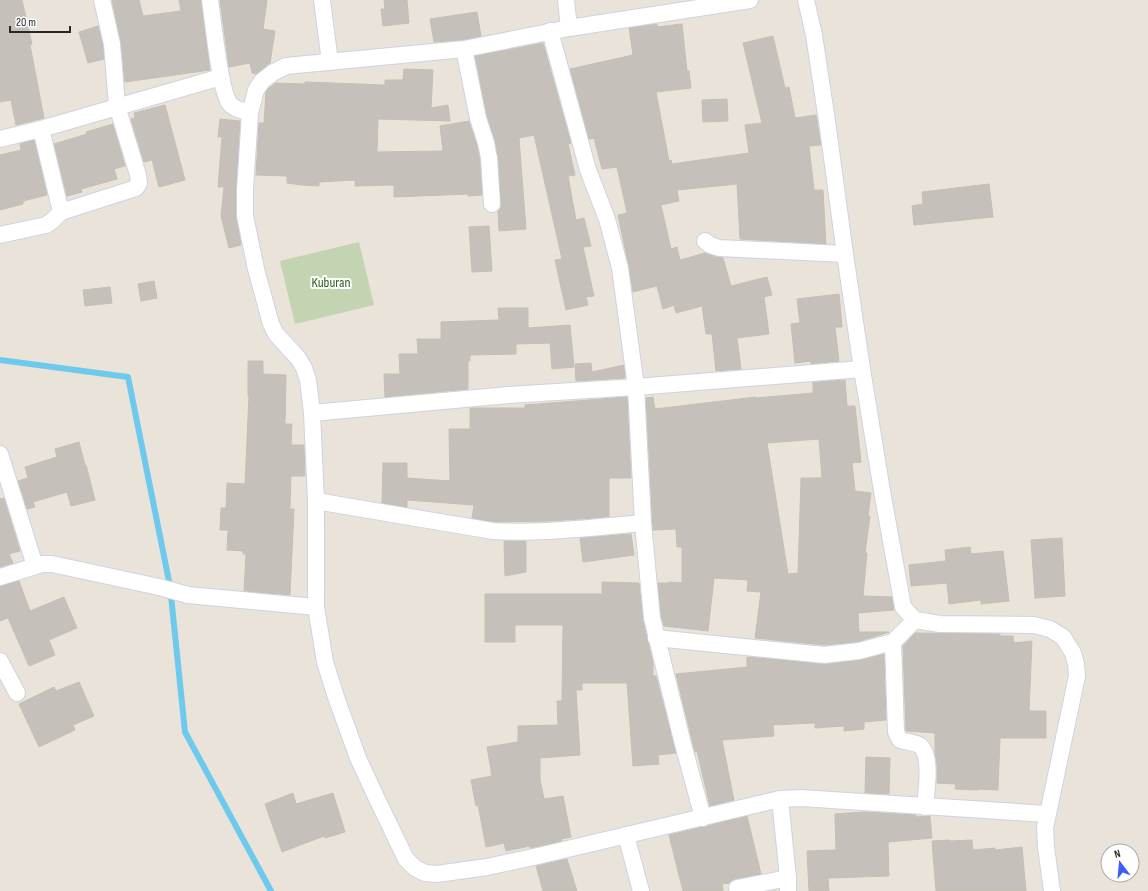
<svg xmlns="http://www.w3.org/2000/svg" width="1148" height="891" font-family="'Sofia Sans Condensed',sans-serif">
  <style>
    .cemetery { fill: #c2d4b1 }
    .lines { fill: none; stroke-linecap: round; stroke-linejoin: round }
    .stream { stroke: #6dcaec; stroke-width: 6 }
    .building { fill: #c5c0b9; stroke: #c5bfb3; fill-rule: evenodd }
    .minor-casing { stroke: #cfd2e1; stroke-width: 18 }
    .minor { stroke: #fff; stroke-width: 16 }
    .labels { text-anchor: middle; stroke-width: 4; stroke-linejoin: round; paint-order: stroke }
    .park-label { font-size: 14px; fill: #29621a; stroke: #fff }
  </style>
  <rect width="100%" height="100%" fill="#eae3d9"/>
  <!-- cemetery -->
  <polygon class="cemetery" points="359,242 374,305 295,324 280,261"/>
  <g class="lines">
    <!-- stream -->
    <polyline class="stream" points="0,360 128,377 170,586 185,732 271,891"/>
  </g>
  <!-- building -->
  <g class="building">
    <polygon points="0,0 22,0 32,44 30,45 44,118 16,125 11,100 0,102"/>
    <polygon points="112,0 139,0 143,16 181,11 179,0 201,0 210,70 125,82 121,43"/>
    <polygon points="220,0 267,0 263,29 275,31 270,63 256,74 252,73 250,63 229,67"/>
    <polygon points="384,0 407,0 409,23 383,26 381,9 385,9"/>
    <polygon points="477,12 481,36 463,40 434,42 430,19"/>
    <polygon points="657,24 657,27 682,24 687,71 689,71 691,88 656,92 669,161 671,160 672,164 749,153 745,125 762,123 743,43 773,36 785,88 789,87 795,118 816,115 821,145 809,146 814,190 823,190 826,244 740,239 737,184 677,190 679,201 661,205 671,249 677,247 680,260 705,253 716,257 723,258 731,286 767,277 772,295 764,297 769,334 737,338 741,369 716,371 712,334 706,334 702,306 676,313 674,305 663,309 657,286 633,292 629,267 618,215 627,213 617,167 602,169 594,138 589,139 570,69 633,55 629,28"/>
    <polygon points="98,26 103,45 104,59 88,63 79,32"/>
    <polygon points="543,43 571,143 568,144 575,175 568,176 576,220 584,218 591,246 583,247 594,296 586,297 588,305 566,310 555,260 562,259 534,135 519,138 526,229 499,231 498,211 501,208 501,203 498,156 495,140 487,116 475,56"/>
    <polygon points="404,69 433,70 431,108 448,105 450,121 378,119 377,152 443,151 440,126 469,121 477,145 480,159 482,195 468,196 468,194 394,197 394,185 355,186 355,180 319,182 319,186 302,185 287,183 287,176 256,175 259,123 264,123 266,92 269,88 276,83 305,84 305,82 385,85 385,80 403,80"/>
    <polygon points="727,99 728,121 703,122 702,100"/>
    <polygon points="165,105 185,180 159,187 152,160 144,162 131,119 135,118 134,113"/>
    <polygon points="220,119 240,121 236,189 236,216 241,245 229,248 221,216 224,187 218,187 222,137 218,137"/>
    <polygon points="113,124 125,166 114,169 117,179 81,189 82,192 67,196 54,144 87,134 86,132"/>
    <polygon points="34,140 47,195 23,201 23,204 0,210 0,155 21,150 20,144"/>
    <polygon points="989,184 993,217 914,225 912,206 923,204 922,192"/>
    <polygon points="489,226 492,271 472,272 469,227"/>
    <polygon points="154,281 157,298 141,301 138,284"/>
    <polygon points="110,287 112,303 85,306 83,290"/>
    <polygon points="839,294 842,327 835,327 839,361 811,364 811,361 795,363 791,324 800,323 797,299"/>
    <polygon points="498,308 528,308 528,328 570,325 574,367 552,369 550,343 516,344 516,354 470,355 470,361 468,361 468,389 385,397 384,374 400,374 399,354 418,354 417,339 441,339 441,322 499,320"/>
    <polygon points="248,361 263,361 263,374 286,375 285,424 292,424 291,445 304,445 305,476 291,476 290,509 294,509 290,595 244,591 246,554 243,554 243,551 227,550 228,530 220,530 221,508 226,508 227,483 245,484 249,396 248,396"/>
    <polygon points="591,363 592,372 624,365 625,378 576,381 575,364"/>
    <path d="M845,380L847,406H855L861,462L852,463L855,491L871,493L868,516H870L865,553H867L863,596L892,597L894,610L858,613L859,632H889L857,642L824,645L755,638L761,592L747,591L748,580L714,578L708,631L664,626L661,616L658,583H669V582L682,583V547H677L676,529L653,530L646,398L653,397L655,409L756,397V398L813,393V382ZM819,439L822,478H801L798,573L788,574L767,443Z"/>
    <polygon points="627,397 631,478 609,478 609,517 549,521 494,522 472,518 474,505 407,500 407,507 382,503 383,463 407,463 407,478 450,481 449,429 470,429 470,408 525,408 525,405"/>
    <polygon points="79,442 85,465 86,465 95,500 71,506 67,492 33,502 35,507 27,509 18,481 28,478 25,467 57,457 55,449"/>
    <polygon points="4,498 20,551 9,554 13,563 0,567 0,499"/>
    <polygon points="631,534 634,555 583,562 580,538"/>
    <polygon points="1062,538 1065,596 1035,598 1031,540"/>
    <polygon points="504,541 526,541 526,572 505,576"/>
    <polygon points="970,547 971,554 1003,551 1009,601 981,604 981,600 949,604 947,583 911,586 909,565 946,561 945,550"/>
    <polygon points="19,581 30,611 64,597 77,628 49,640 55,655 29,666 8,618 0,621 0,586"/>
    <polygon points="602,582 639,583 643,620 653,663 653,676 656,676 676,753 658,755 659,764 633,766 627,683 582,683 582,690 576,690 580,755 540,758 540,779 544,799 563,796 571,837 561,839 562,841 536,847 530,848 530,846 506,851 504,843 486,847 478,805 476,806 471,780 492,776 487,747 518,742 518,726 558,725 557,701 562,701 563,625 515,625 515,642 485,642 485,594 602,594"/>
    <polygon points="915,633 1000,634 1000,636 1013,636 1014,643 1032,641 1029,711 1046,711 1046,738 1000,738 998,790 978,789 978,790 955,789 956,784 937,783 937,764 935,752 935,733 906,731 903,646"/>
    <polygon points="884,654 886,720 864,722 864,729 844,731 844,726 815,728 815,723 773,725 774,736 722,740 734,800 710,806 697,751 695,752 676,674 747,667 747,657 825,664 860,660"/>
    <polygon points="79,682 94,716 73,725 75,730 39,747 19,704 54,687 56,691"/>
    <polygon points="866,757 890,758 889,794 865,793"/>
    <polygon points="293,793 296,804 333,793 345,832 325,838 324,836 282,852 265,804"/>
    <polygon points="864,812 916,815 916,817 930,816 932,838 888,842 889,876 828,878 829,891 809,891 807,851 836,850 835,814"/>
    <polygon points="747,816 761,874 735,879 729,883 722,884 723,891 683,891 669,835"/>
    <polygon points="949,840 950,841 972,840 973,850 995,848 995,850 1022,847 1026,891 936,891 932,841"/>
    <polygon points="567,859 577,891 543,891 536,866"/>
  </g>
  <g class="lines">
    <defs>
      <g id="minor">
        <path d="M210,0C213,20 220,92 230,104C235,110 244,111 250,113"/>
        <polyline points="322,0 330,62"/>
        <polyline points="566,0 569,28"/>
        <polyline points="750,0 569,28 464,49 286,66 274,72 262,81 256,90 250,113 245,190 245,216 256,269 271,324 276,334 298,358 304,368 308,380 312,413 316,501 316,607 325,662 336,697 358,758 377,799 406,859 415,868 425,873 437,874 487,867 538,856 780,799 801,798 1047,814"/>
        <polyline points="806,0 814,35 827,121 845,254 862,369 882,491 903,607 915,620 940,624 1034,625 1050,629 1063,637 1073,653 1076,664 1077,676 1045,828 1046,847 1052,891"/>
        <polyline points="550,31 588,170 607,219 620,268 636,387 643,523 652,618 683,744 703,818"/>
        <polyline points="464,49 478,118 486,143 489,158 492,204"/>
        <polyline points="41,129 61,212 136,188 139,183 138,175 117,106 112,44 102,0"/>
        <polyline points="0,139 41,129 221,77"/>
        <polyline points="0,235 46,225 52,221 61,212"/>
        <polyline points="705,241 710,245 719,248 845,254"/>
        <polyline points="312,413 509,395 636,387 862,369"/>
        <polyline points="0,454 35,566"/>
        <path d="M316,501L493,531C543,534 594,527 643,523"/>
        <polyline points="0,577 42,564 52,564 159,587 188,595 316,607"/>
        <polyline points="656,638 824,655 859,651 893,642 915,620"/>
        <path d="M893,642L896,732L900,740C906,742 914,742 919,745C933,754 926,792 925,807"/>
        <polyline points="0,661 17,693"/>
        <polyline points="780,799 788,878 788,891"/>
        <polyline points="626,835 641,891"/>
        <polyline points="737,888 788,878"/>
      </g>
    </defs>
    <!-- minor casing -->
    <use href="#minor" class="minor-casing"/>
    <!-- minor -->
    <use href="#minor" class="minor"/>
  </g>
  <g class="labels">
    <!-- park labels -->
    <g class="park-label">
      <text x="331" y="287">Kuburan</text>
    </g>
  </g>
  <!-- north arrow -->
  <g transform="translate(1120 863) rotate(344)"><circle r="19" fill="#ffffff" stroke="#a9a9a9"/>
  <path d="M0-3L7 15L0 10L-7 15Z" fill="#3a5ef6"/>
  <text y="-6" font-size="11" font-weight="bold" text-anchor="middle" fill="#282828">N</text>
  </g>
  <!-- scale -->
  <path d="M10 26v6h60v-6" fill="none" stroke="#282828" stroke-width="2"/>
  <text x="16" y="26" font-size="12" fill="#282828" stroke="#ffffff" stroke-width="3" paint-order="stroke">20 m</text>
</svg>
